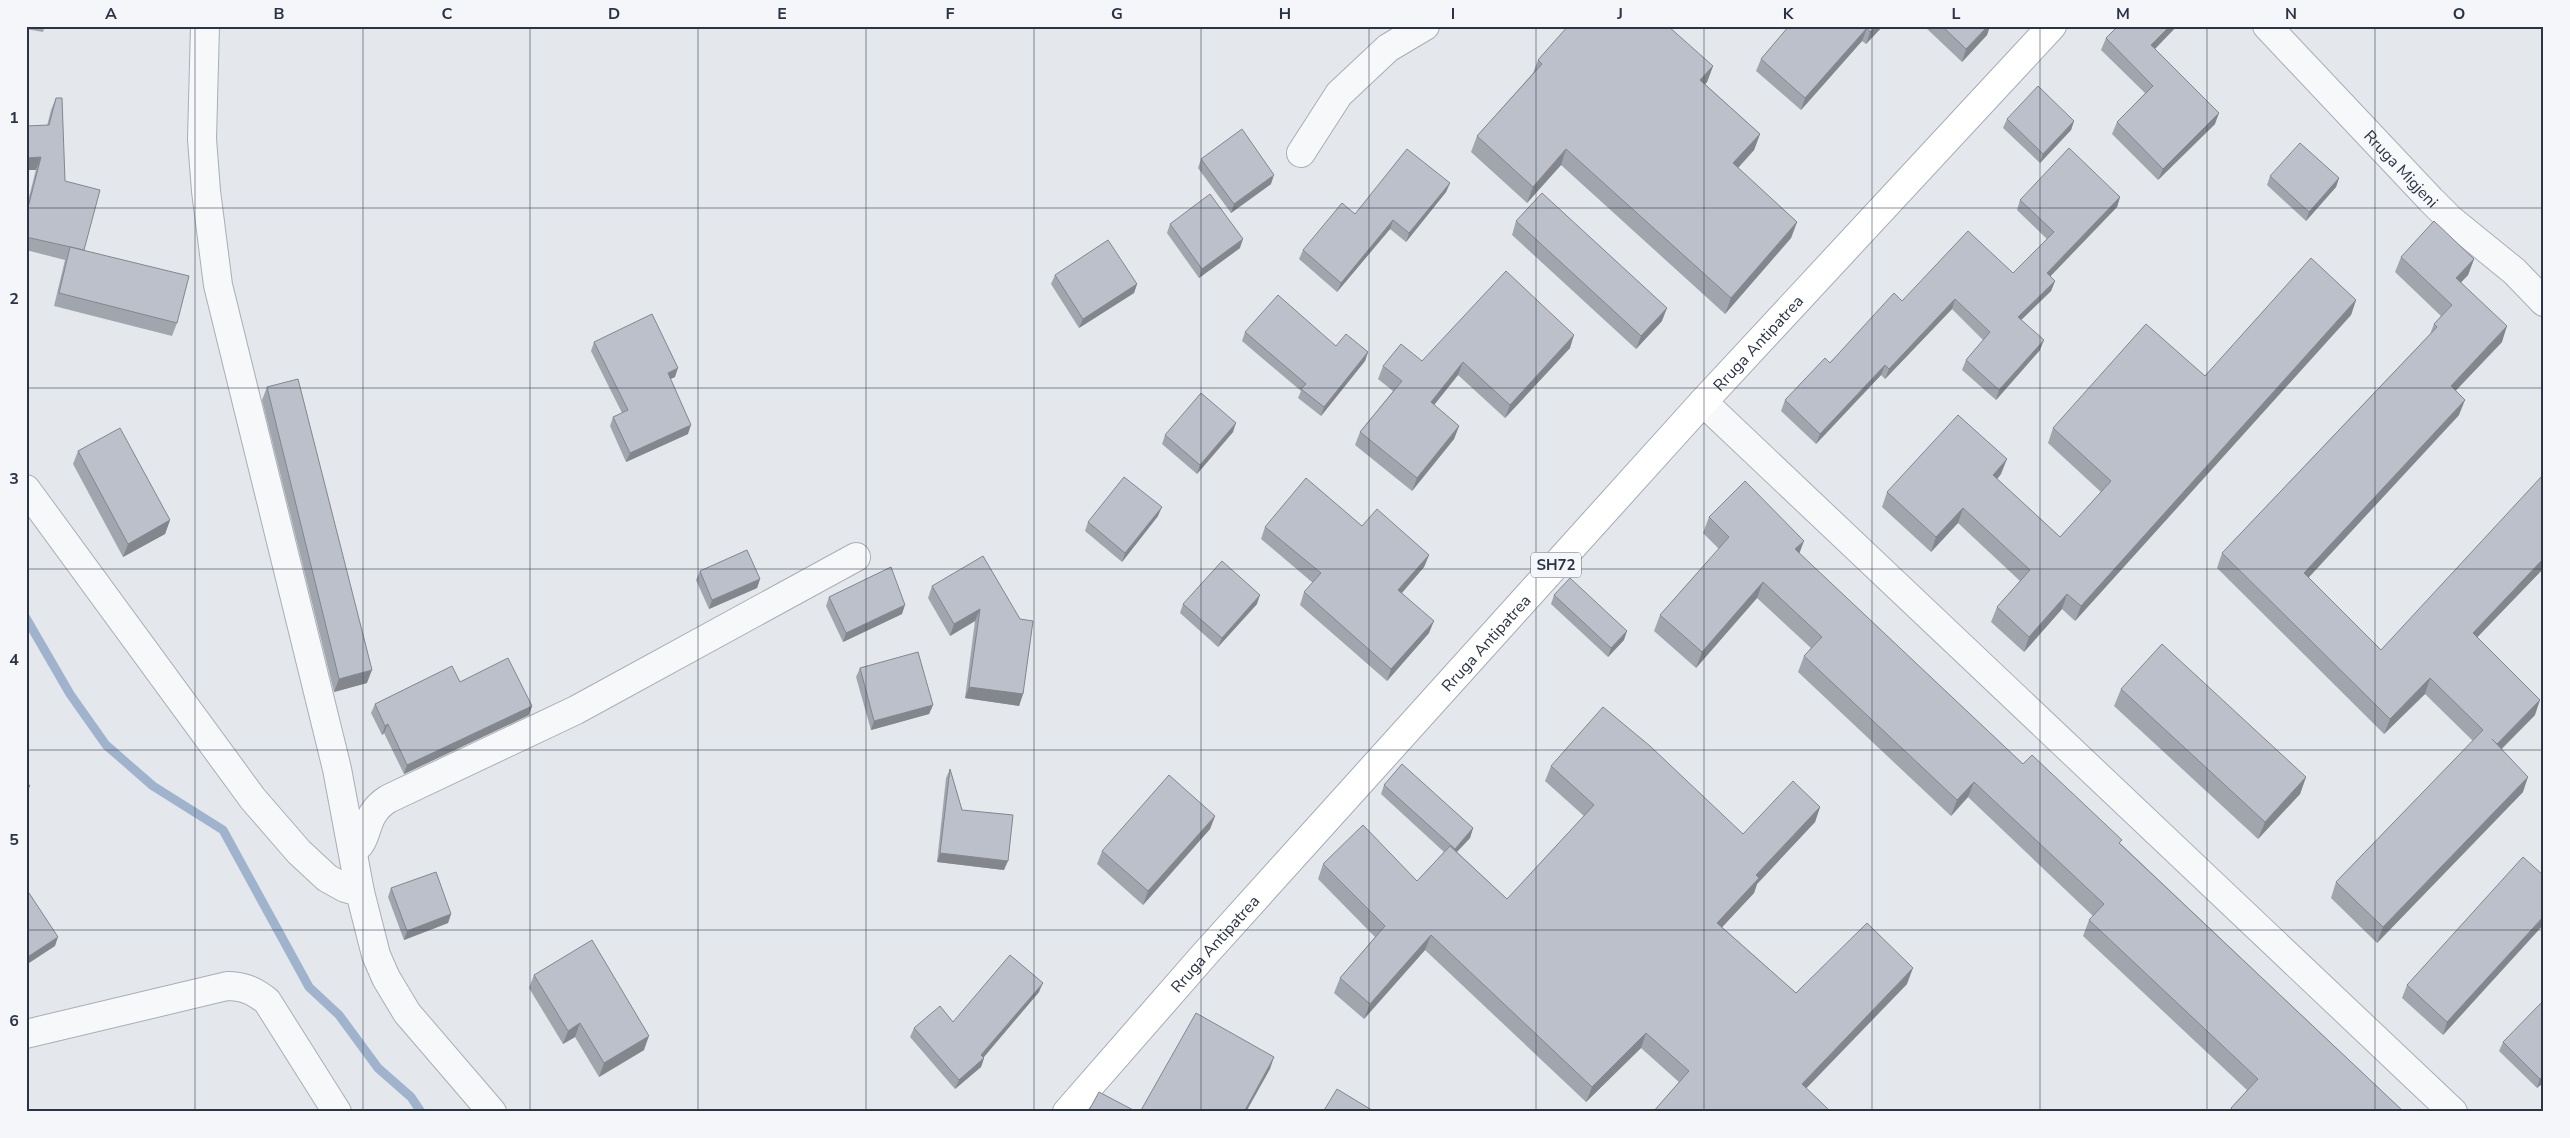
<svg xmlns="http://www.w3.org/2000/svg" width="2570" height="1138" font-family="'Nunito Sans',sans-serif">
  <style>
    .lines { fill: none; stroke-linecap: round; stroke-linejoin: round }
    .stream { stroke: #9fb4cc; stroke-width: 9 }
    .street-casing { stroke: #a9aeb7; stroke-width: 30 }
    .primary-casing { stroke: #a3abb8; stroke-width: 30 }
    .street { stroke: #f7f8fa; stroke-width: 28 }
    .primary { stroke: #fff; stroke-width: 28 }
    .wall { fill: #a1a5ae }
    .shaded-wall { fill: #83868d }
    .building { fill: #bbc0ca; stroke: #83868d }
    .grid { fill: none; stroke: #2b3445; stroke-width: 1; stroke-opacity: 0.55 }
    .labels { text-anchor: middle; stroke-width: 5; stroke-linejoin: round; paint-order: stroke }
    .shield { fill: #f4f6f9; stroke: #676e7b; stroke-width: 1 }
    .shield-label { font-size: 15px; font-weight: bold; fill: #2b3445 }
    .street-label { font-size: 16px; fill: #2b3445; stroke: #f4f6f9 }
    .neatline { fill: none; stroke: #2b3445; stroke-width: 2 }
    .grid-label { font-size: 16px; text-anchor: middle; font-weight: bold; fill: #2b3445 }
  </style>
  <rect width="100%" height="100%" fill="#e4e7ec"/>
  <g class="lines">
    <!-- stream -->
    <polyline class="stream" points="26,618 70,694 106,745 153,786 223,830 309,987 339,1015 378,1068 411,1097 421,1112"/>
    <defs>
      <g id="street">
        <polyline points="205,26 202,139 206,191 218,285 337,769 360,892 376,955 386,978 407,1013 492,1112"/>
        <path id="s1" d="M2267,26L2431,200L2451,220L2514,271L2544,302"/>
        <polyline points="1301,153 1339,94 1388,48 1425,26"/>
        <polyline points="1703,402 2453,1112"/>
        <polyline points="26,489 253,799 299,852 327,878 345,888 360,892"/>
        <path d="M353,850C371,840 361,816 388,799L576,710L856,557"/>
        <path d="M26,1034L227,986C244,986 254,991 267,1001L337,1112"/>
      </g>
      <g id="primary">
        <path id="s2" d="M1067,1112L1205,954L1703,402L2052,26"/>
      </g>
    </defs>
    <!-- street casing -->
    <use href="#street" class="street-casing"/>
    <!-- primary casing -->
    <use href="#primary" class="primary-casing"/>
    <!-- street -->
    <use href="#street" class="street"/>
    <!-- primary -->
    <use href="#primary" class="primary"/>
  </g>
  <!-- wall -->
  <g class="wall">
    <polygon points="26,26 45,26 43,32 26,29"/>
    <polygon points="1789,26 1883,26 1866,44 1862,41 1801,110 1756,71 1761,59"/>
    <polygon points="1924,26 1990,26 1987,35 1962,62"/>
    <polygon points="2118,26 2177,26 2155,49 2215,124 2158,180 2112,134 2117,122 2145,93 2101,50 2106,38"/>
    <polygon points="1538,60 1713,66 1707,82 1705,84 1760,134 1754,150 1738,168 1797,222 1791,238 1725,314 1561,165 1527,203 1471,152 1477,136 1533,73"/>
    <polygon points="56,98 65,181 84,250 177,323 172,336 54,306 65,260 26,250 26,209 51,110"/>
    <polygon points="2007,119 2074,121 2071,130 2040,163 2003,128"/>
    <polygon points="1201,159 1271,184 1231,213 1198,168"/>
    <polygon points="2270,176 2339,178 2336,187 2306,221 2267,185"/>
    <polygon points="1450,183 1446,192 1406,242 1390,229 1337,292 1299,259 1303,250 1355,214"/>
    <polygon points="2120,197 2117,207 2050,276 2055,281 2051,291 2021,320 2040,350 1996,400 1962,370 1966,360 1983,340 1952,309 1885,379 1881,375 1816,444 1781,411 1785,400 1902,301 2013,273 2047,239 2017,210 2020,200"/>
    <polygon points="1516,221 1662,321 1636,349 1512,235"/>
    <polygon points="1170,224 1240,248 1199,278 1167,233"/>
    <polygon points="2401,257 2474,259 2468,275 2461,282 2502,342 2455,391 2459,415 2308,578 2381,650 2544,478 2544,568 2477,637 2535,715 2502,749 2523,792 2377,943 2331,898 2336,882 2473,741 2425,694 2384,734 2217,568 2222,553 2430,334 2434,324 2441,316 2395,272"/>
    <polygon points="1055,275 1137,284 1134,293 1079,328 1051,284"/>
    <polygon points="2356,300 2351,315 2075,621 2062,609 2024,652 1991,622 1997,607 2020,581 1958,523 1931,552 1882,507 1887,492 2001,474 1997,479 2060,537 2101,492 2048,443 2053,428 2205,376"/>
    <polygon points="1245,332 1336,346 1368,352 1365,361 1321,416 1298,398 1301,391 1242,341"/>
    <polygon points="594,342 675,377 670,379 688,434 626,462 610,426 613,417 622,413 591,351"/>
    <polygon points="1570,348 1505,418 1458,375 1434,405 1459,426 1454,439 1412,491 1355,445 1360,432 1393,391 1378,379 1383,366 1422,361"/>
    <polygon points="267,387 367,683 334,692 262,400"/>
    <polygon points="1233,432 1197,474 1162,444 1165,435"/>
    <polygon points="78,451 170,520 165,534 123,557 73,464"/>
    <polygon points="1158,516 1122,562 1085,531 1088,522"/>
    <polygon points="1709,517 1799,553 2023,764 2121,844 2404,1112 2230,1112 2231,1108 2247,1090 2083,936 2089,920 2093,916 1968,797 1951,816 1798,672 1804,656 1811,648 1757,598 1696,668 1654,631 1660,615 1719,549 1703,533"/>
    <polygon points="1362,526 1429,555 1424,567 1402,593 1429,633 1387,681 1300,605 1304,592 1313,583 1261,539 1265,527"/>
    <polygon points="700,571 760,579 757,588 709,609 696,580"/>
    <polygon points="932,586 1020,619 1023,694 1019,706 965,698 975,621 950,636 928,598"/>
    <polygon points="1554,595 1624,640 1608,657 1551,604"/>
    <polygon points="829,597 902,614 843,642 826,606"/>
    <polygon points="1183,604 1257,604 1218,647 1180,613"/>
    <polygon points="860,668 933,705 929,714 871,730 856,677"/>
    <polygon points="460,682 532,706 529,715 404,774 384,733 382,735 371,713 375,704"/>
    <polygon points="2121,689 2306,777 2300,794 2258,839 2114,706"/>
    <polygon points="1551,766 1743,834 1820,807 1815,822 1757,884 1754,893 1722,927 1796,993 1907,984 1806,1088 1828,1109 1828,1112 1653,1112 1679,1082 1641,1048 1586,1102 1425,950 1364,1019 1334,993 1340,978 1375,937 1318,879 1323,864 1417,881 1444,852 1381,794 1384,785 1473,828 1470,838 1457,852 1507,899 1584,816 1545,781"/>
    <polygon points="950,769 962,810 1004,870 937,862 946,778"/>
    <polygon points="1215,816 1210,829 1143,905 1097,864 1102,851"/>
    <polygon points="2544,876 2544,924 2443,1035 2402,998 2407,985"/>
    <polygon points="391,888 451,914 448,923 404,940 388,897"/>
    <polygon points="534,975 644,1050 599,1077 575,1037 563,1044 529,988"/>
    <polygon points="1039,992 983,1057 984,1058 981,1067 955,1089 910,1037 914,1028 953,1022"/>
    <polygon points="2544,1004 2544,1082 2537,1088 2499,1051 2503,1042"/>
  </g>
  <!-- shaded-wall -->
  <g class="shaded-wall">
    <polygon points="1876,26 1883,26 1866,44 1870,32"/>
    <polygon points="1988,26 1990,26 1987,35 1962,62 1966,49"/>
    <polygon points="2170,26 2177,26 2147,57 2151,45"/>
    <polygon points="1867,28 1862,41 1801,110 1805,98"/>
    <polygon points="1713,66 1707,82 1695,96 1700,80"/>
    <polygon points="2219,113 2215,124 2158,180 2163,169"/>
    <polygon points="2074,121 2071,130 2040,163 2043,154"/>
    <polygon points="1760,134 1754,150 1727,180 1733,163"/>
    <polygon points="1566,149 1561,165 1527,203 1533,187"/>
    <polygon points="41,157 36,170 26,170 26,158"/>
    <polygon points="1274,175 1271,184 1231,213 1234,204"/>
    <polygon points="2339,178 2336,187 2306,221 2309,212"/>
    <polygon points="1450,183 1446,192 1406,242 1409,233"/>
    <polygon points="2120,197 2117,207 2044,283 2047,273"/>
    <polygon points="1393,220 1390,229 1337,292 1341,283"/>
    <polygon points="1797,222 1791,238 1725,314 1731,298"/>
    <polygon points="1243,239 1240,248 1199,278 1202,269"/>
    <polygon points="2474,259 2468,275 2451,293 2456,278"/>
    <polygon points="2055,281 2051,291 2014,327 2018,317"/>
    <polygon points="1137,284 1134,293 1079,328 1083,319"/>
    <polygon points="1955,299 1952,309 1885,379 1889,369"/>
    <polygon points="2356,300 2351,315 2075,621 2081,606"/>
    <polygon points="1667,308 1662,321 1636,349 1641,336"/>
    <polygon points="2507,326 2502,342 2445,402 2451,386"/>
    <polygon points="1574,335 1570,348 1505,418 1510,405"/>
    <polygon points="2044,340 2040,350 1996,400 1999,390"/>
    <polygon points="1368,352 1365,361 1321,416 1324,407"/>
    <polygon points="1463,362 1458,375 1426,415 1431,402"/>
    <polygon points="1885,365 1881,375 1816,444 1820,434"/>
    <polygon points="678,368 675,377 664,382 668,373"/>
    <polygon points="2465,400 2459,415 2298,589 2304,573"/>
    <polygon points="1236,423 1233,432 1197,474 1200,465"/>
    <polygon points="691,425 688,434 626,462 630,453"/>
    <polygon points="1459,426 1454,439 1412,491 1417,478"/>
    <polygon points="2007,459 2001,474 1988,490 1993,475"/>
    <polygon points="1162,507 1158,516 1122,562 1125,553"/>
    <polygon points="1963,508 1958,523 1931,552 1936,537"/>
    <polygon points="170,520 165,534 123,557 128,544"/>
    <polygon points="1804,541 1798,557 1795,549"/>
    <polygon points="1429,555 1424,567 1394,602 1398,590"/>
    <polygon points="2544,558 2544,568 2467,648 2473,633"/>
    <polygon points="760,579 757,588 709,609 712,600"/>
    <polygon points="1763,582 1757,598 1696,668 1702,652"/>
    <polygon points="2067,594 2062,609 2024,652 2029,637"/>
    <polygon points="1260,595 1257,604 1218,647 1222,638"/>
    <polygon points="905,605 902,614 843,642 846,633"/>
    <polygon points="980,609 975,621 950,636 954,624"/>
    <polygon points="1434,621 1429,633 1387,681 1391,669"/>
    <polygon points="1627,631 1624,640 1608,657 1611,648"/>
    <polygon points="372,670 367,683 334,692 339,679"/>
    <polygon points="2430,678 2425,694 2384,734 2390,719"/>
    <polygon points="969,687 1023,694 1019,706 965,698"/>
    <polygon points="2540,700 2535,715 2491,759 2497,744"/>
    <polygon points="933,705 929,714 871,730 874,721"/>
    <polygon points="532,706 529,715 404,774 407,765"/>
    <polygon points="388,724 384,733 382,735 385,726"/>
    <polygon points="2306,777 2300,794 2258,839 2265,822"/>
    <polygon points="2528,777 2523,792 2377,943 2383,927"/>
    <polygon points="1974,782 1968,797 1951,816 1957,800"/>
    <polygon points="30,786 26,795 26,788"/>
    <polygon points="1820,807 1815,822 1757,884 1754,893 1712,938 1717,923 1756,875"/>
    <polygon points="1215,816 1210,829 1143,905 1148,891"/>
    <polygon points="1473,828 1470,838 1451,858 1455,849"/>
    <polygon points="940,853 1008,861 1004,870 937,862"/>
    <polygon points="451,914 448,923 404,940 407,931"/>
    <polygon points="2544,916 2544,924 2443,1035 2447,1022"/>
    <polygon points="1431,935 1425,950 1364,1019 1370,1004"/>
    <polygon points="58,937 55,946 26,965 26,958"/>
    <polygon points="1913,968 1907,984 1796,1099 1802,1084"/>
    <polygon points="1043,983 1039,992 979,1063 984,1058 981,1067 955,1089 959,1080"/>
    <polygon points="580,1023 575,1037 563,1044 568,1031"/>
    <polygon points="1646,1033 1641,1048 1586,1102 1592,1087"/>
    <polygon points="649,1036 644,1050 599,1077 604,1063"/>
    <polygon points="1274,1057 1270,1069 1246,1112 1244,1112"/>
    <polygon points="2544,1076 2544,1082 2537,1088 2540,1079"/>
  </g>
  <!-- building -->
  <g class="building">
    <polygon points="1568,26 1668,26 1713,66 1700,80 1760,134 1733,163 1797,222 1731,298 1566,149 1533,187 1477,136 1542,64 1538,60"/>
    <polygon points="1789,26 1876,26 1870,32 1867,28 1805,98 1761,59"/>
    <polygon points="1942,26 1988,26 1966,49"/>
    <polygon points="2118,26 2170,26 2151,45 2219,113 2163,169 2117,122 2153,86 2106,38"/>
    <polygon points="2038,86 2074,121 2043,154 2007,119"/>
    <polygon points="56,98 62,98 65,181 100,190 84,250 26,237 26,215 41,157 26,158 26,126 49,125"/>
    <polygon points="1242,129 1274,175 1234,204 1201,159"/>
    <polygon points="2300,143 2339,178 2309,212 2270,176"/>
    <polygon points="2069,148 2120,197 2047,273 2055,281 2018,317 2044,340 1999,390 1966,360 1990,332 1955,299 1889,369 1885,365 1820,434 1785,400 1825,358 1830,363 1894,293 1902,301 1968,231 2013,273 2054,232 2020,200"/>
    <polygon points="1407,149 1450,183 1409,233 1393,220 1341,283 1303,250 1342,203 1355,214"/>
    <polygon points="1542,193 1667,308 1641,336 1516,221"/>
    <polygon points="1210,194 1243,239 1202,269 1170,224"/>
    <polygon points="2434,221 2474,259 2456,278 2507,326 2451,386 2465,400 2304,573 2381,650 2542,476 2544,478 2544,558 2473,633 2540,700 2497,744 2492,739 2528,777 2383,927 2336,882 2483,730 2430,678 2390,719 2222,553 2437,327 2434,324 2452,305 2401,257"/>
    <polygon points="1108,240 1137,284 1083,319 1055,275"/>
    <polygon points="70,247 189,276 177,323 59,293"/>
    <polygon points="2311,258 2356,300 2081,606 2067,594 2029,637 1997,607 2030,570 1963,508 1936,537 1887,492 1958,415 2007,459 1993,475 2060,537 2111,481 2053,428 2146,324 2205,376"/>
    <polygon points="1506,271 1574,335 1510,405 1463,362 1431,402 1459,426 1417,478 1360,432 1402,381 1383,366 1401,344 1422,361"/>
    <polygon points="1278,295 1336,346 1346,334 1368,352 1324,407 1301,389 1306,384 1245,332"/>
    <polygon points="652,314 678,368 668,373 691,425 630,453 613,417 628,410 594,342"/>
    <polygon points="298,379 372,670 339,679 267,387"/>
    <polygon points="1201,393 1236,423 1200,465 1165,435"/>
    <polygon points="120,428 170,520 128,544 78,451"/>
    <polygon points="1124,477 1162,507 1125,553 1088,522"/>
    <polygon points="1306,478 1362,526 1377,509 1429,555 1398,590 1434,621 1391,669 1304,592 1321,573 1265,527"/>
    <polygon points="1745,481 1804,541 1795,549 2023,764 2032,755 2122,840 2119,843 2404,1112 2234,1112 2231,1108 2258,1079 2089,920 2104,904 1974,782 1957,800 1804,656 1822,637 1763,582 1702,652 1660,615 1729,537 1709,517"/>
    <polygon points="747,550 760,579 712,600 700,571"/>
    <polygon points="983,556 1020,619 1033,621 1023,694 969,687 980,609 954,624 932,586"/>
    <polygon points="1222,561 1260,595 1222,638 1183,604"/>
    <polygon points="891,567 905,605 846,633 829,597"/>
    <polygon points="1570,578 1627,631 1611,648 1554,595"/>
    <polygon points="2162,644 2306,777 2265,822 2121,689"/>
    <polygon points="918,652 933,705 874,721 860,668"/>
    <polygon points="508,658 532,706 407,765 388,724 385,726 375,704 452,666 460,682"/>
    <polygon points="1603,707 1650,746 1743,834 1793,781 1820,807 1756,875 1759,878 1717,923 1796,993 1867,923 1913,968 1802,1084 1828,1109 1826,1112 1653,1112 1689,1071 1646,1033 1592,1087 1431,935 1370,1004 1340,978 1385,926 1323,864 1363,825 1417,881 1450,846 1507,899 1594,805 1551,766"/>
    <polygon points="1402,764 1473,828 1455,849 1384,785"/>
    <polygon points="950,769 962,810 1013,815 1008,861 940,853"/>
    <polygon points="1169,775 1215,816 1148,891 1102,851"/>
    <polygon points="26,781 30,786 26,788"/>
    <polygon points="2523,857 2544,876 2544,916 2447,1022 2407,985"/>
    <polygon points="436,872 451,914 407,931 391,888"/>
    <polygon points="29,893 58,937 26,958 26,895"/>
    <polygon points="592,940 649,1036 604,1063 580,1023 568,1031 534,975"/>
    <polygon points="1010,955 1043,983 981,1055 984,1058 959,1080 914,1028 940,1006 953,1022"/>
    <polygon points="2542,1002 2544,1004 2544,1076 2540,1079 2503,1042"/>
    <polygon points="1196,1013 1274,1057 1244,1112 1140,1112"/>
    <polygon points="1337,1089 1375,1112 1323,1112"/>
    <polygon points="1099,1092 1137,1112 1088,1112"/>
  </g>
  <!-- grid -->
  <path class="grid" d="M195,26V1112M363,26V1112M530,26V1112M698,26V1112M866,26V1112M1034,26V1112M1201,26V1112M1369,26V1112M1536,26V1112M1704,26V1112M1872,26V1112M2040,26V1112M2207,26V1112M2375,26V1112M26,208H2544M26,388H2544M26,569H2544M26,750H2544M26,930H2544"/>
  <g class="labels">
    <!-- shield labels -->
    <rect class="shield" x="1531" y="552.5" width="50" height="25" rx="4"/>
    <g class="shield-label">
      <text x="1556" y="570">SH72</text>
    </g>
    <!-- street labels -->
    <g class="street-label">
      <text dy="6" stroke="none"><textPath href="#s1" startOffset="196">Rruga Migjeni</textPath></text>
      <text dy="6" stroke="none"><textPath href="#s2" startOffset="1034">Rruga Antipatrea</textPath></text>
      <text dy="6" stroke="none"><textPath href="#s2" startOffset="629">Rruga Antipatrea</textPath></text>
      <text dy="6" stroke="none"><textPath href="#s2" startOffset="224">Rruga Antipatrea</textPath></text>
    </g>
  </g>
  <!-- border -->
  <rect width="2570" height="1138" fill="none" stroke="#f4f6f9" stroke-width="55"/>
  <rect x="28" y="28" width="2514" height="1082" class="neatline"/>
  <g class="grid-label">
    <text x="111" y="19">A</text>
    <text x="279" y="19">B</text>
    <text x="447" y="19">C</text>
    <text x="614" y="19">D</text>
    <text x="782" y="19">E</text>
    <text x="950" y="19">F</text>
    <text x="1117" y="19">G</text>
    <text x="1285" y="19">H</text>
    <text x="1453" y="19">I</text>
    <text x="1620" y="19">J</text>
    <text x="1788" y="19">K</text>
    <text x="1956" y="19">L</text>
    <text x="2123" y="19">M</text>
    <text x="2291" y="19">N</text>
    <text x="2459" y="19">O</text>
    <text x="14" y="123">1</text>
    <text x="14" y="304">2</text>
    <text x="14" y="484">3</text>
    <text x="14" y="665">4</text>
    <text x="14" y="845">5</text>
    <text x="14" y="1026">6</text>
  </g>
</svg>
